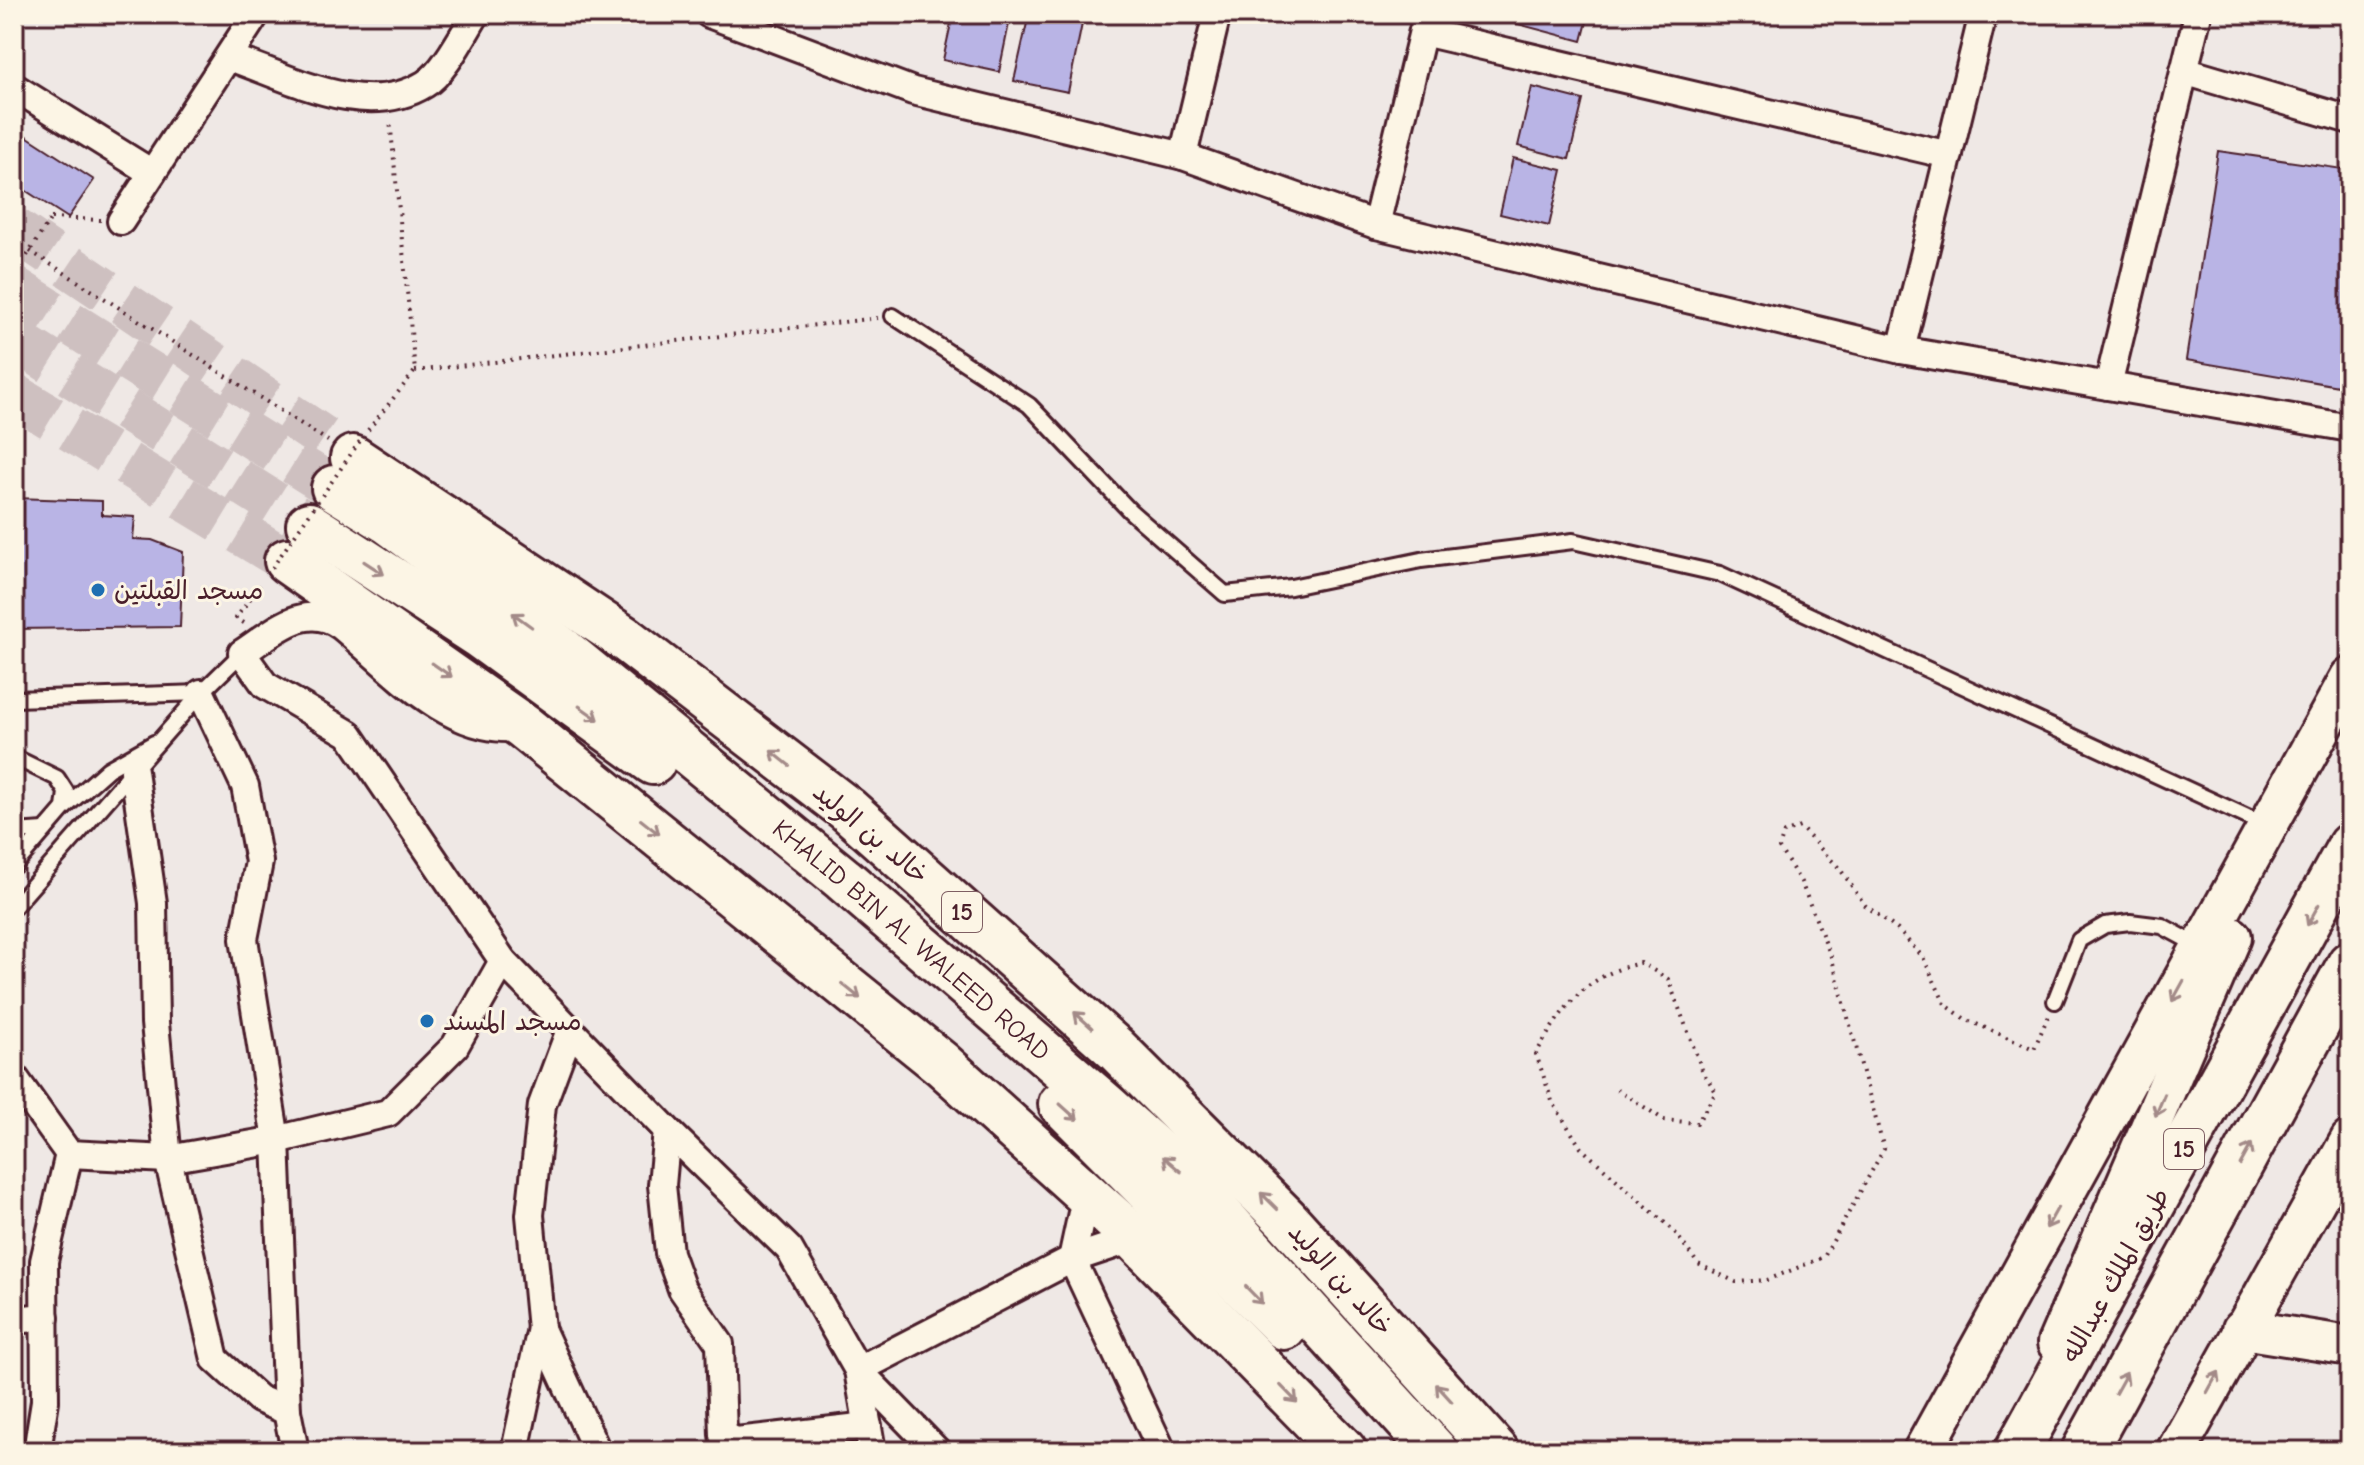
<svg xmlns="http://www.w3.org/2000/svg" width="2364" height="1465" font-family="'Comic Neue','Playpen Sans Arabic',sans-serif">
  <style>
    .building { fill: #b9b4e5; stroke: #4a1f2b; stroke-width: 2 }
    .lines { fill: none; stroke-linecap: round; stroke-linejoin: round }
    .highway-tunnel { stroke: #cec0c0; stroke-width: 44; stroke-dasharray: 44 22; stroke-linecap: butt }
    .lane-casing { stroke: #4a1f2b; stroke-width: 20 }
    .street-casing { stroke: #4a1f2b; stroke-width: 32 }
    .secondary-casing { stroke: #4a1f2b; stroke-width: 44 }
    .highway-casing { stroke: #4a1f2b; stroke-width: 50 }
    .path { stroke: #4a1f2b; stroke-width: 4; stroke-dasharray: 2 6; stroke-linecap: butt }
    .lane { stroke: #fcf5e5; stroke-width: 14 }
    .street { stroke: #fcf5e5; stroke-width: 26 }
    .secondary { stroke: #fcf5e5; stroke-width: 38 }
    .highway { stroke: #fcf5e5; stroke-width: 44 }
    .path-bridge { stroke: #4a1f2b; stroke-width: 4; stroke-dasharray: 2 6; stroke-linecap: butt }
    .oneway { stroke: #a38a88 }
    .poi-dot { fill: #1f6fb2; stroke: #fcf5e5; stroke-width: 3 }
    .labels { text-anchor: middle; stroke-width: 6; stroke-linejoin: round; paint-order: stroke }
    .shield { fill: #fcf5e5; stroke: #7f5f63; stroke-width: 2 }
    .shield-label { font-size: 24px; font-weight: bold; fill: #4a1f2b }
    .poi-label { font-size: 26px; fill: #4a1f2b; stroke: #fcf5e5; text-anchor: start }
    .street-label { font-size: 26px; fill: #4a1f2b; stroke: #fcf5e5 }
  </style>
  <rect width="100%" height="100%" fill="#efe8e5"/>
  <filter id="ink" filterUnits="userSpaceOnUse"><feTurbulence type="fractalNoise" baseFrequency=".0125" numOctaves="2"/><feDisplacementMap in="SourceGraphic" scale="16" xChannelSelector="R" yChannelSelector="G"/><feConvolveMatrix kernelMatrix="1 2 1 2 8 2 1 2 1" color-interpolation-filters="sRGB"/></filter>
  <g filter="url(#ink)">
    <!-- building -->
    <g class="building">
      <polygon points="953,14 1011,14 999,72 943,60"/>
      <polygon points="1029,14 1084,14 1068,92 1014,81"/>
      <polygon points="1480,14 1589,14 1582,41"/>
      <polygon points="1532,87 1583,100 1569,159 1518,146"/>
      <polygon points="14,128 94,180 68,218 14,183"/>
      <polygon points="2218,151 2350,170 2350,388 2186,360"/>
      <polygon points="1513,158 1562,170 1549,226 1500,214"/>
      <polygon points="15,498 102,501 102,515 135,517 133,539 152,540 183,552 180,627 14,629"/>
    </g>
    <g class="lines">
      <!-- highway-tunnel -->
      <g class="highway-tunnel">
        <polyline points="14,229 353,458"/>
        <polyline points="14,288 334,488"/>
        <polyline points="14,339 309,525"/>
        <polyline points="14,395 287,561"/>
      </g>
      <defs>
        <g id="lane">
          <polyline points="893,316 1029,405 1130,511 1225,594 1291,587 1421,560 1573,541 1720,574 2267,826"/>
          <polyline points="14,699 201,693"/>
          <polyline points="14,757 57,778 66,792 64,808 14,866"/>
          <polyline points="64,808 108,769 154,743"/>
          <polyline points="14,832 45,830"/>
          <polyline points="14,907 201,693 242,653"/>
          <polyline points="2055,1001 2079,940 2105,925 2130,922 2162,926 2201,947"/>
        </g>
        <g id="street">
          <polyline points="709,14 913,91 1183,156 1376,225 1901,350 2350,428"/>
          <polyline points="1423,32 1949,155"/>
          <path d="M229,57C288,77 365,121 425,84C444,73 464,33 476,14"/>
          <polyline points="2184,71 2350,120"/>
          <polyline points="14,87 152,173"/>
          <polyline points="1183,156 1217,14"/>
          <polyline points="121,221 256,14"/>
          <polyline points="1376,225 1427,14"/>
          <polyline points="1901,350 1983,14"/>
          <polyline points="2108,386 2198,14"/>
          <polyline points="201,693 245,786 259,862 244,939 276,1140 287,1411 295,1451"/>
          <path d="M516,728C445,732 392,668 341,626C305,600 273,633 242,653L265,685L349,734L503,961L667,1130L789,1249L858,1370L937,1451"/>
          <polyline points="134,771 153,903 155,1023 168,1159 215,1359 259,1399 287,1411"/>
          <polyline points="570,1030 542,1105 530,1215 541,1329 597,1451"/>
          <polyline points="14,1077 69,1154 44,1261 45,1401 37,1451"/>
          <polyline points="667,1130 662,1185 669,1253 682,1289 720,1344 723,1435 736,1441 868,1426"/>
          <polyline points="69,1154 168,1159 276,1140 388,1113 455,1046 503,961"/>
          <polyline points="1086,1194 1072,1259 1162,1451"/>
          <polyline points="14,1320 45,1317"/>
          <polyline points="515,1451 541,1328"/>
          <polyline points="872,1451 858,1370 1072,1259 1135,1238"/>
        </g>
        <g id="secondary">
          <polyline points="2242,1329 2350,1346"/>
          <polyline points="2057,1343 2232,937"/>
          <polyline points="1923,1451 2350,677"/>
          <polyline points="2176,1451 2350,1140"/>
        </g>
        <g id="highway">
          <polyline points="353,458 624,638 847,809 1116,1049 1286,1219 1496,1451"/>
          <path id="s1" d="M334,488L389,522L564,651L843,879L1105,1105L1188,1179L1435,1451"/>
          <polyline points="309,525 478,635 653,762"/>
          <polyline points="287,561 524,727 942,1064 1135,1238 1344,1451"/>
          <polyline points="1061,1104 1284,1327"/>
          <polyline points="2017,1451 2350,846"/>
          <polyline points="2084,1451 2350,964"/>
        </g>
      </defs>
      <!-- lane casing -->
      <use href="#lane" class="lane-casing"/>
      <!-- street casing -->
      <use href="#street" class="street-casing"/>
      <!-- secondary casing -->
      <use href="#secondary" class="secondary-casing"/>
      <!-- highway casing -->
      <use href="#highway" class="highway-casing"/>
      <!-- path -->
      <g class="path">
        <polyline points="51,218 101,220"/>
        <polyline points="30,251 328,441"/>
        <polyline points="415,371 878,318"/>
        <polyline points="368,430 415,371 390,120"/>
        <polyline points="244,623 236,618 263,581"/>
        <path d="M1617,1089L1664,1120L1697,1123L1716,1092L1703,1072L1668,979L1641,963C1586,974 1562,1008 1536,1054L1552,1101L1581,1148L1674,1231L1698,1264L1736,1282L1767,1280L1824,1257L1884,1149L1832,959L1801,882L1779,848L1784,833L1800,827L1840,869L1865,905L1898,930L1923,957L1945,1004L1965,1019L2034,1049L2049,1014"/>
      </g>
      <!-- lane -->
      <use href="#lane" class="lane"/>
      <!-- street -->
      <use href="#street" class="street"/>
      <!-- secondary -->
      <use href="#secondary" class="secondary"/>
      <!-- highway -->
      <use href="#highway" class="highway"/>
      <!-- path-bridge -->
      <g class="path-bridge">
        <polyline points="14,276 51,218"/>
        <polyline points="272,568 362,438"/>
      </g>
    </g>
    <!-- one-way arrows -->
    <defs><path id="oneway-shaft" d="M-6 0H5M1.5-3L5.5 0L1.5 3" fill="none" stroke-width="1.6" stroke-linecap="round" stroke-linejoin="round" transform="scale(2)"/></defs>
    <g class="oneway">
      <use href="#oneway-shaft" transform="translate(374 568) rotate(33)"/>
      <use href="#oneway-shaft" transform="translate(522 620) rotate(-144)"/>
      <use href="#oneway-shaft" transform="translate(442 670) rotate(35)"/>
      <use href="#oneway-shaft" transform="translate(589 713) rotate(35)"/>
      <use href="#oneway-shaft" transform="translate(780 758) rotate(-142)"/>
      <use href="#oneway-shaft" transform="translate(650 827) rotate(38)"/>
      <use href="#oneway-shaft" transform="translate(2313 915) rotate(119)"/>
      <use href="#oneway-shaft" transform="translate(851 991) rotate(39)"/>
      <use href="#oneway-shaft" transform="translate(2178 991) rotate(119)"/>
      <use href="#oneway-shaft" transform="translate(1083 1020) rotate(-138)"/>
      <use href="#oneway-shaft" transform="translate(2160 1105) rotate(113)"/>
      <use href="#oneway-shaft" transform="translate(1069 1112) rotate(42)"/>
      <use href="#oneway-shaft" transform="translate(2246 1154) rotate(-61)"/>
      <use href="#oneway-shaft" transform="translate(1172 1164) rotate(-139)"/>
      <use href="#oneway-shaft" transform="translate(1269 1201) rotate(-135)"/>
      <use href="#oneway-shaft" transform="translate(2052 1218) rotate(119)"/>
      <use href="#oneway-shaft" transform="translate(1254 1295) rotate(46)"/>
      <use href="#oneway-shaft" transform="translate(2213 1382) rotate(-61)"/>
      <use href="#oneway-shaft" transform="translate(2121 1383) rotate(-61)"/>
      <use href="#oneway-shaft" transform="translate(1444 1393) rotate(-132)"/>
      <use href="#oneway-shaft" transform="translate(1289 1394) rotate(46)"/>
    </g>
  </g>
  <!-- markers -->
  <g class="poi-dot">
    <circle cx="98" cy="590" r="8"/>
    <circle cx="427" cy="1021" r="8"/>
  </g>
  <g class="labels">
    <!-- shield labels -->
    <g class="shield">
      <rect x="942" y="892" width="40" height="40" rx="6"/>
      <rect x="2164" y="1129" width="40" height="40" rx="6"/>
    </g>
    <g class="shield-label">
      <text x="962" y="920">15</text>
      <text x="2184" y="1157">15</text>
    </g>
    <!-- poi labels -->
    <g class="poi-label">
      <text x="114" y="599">مسجد القبلتين</text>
      <text x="443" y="1030">مسجد المسند</text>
    </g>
    <!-- street labels -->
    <g class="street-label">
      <text transform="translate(871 833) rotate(40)" y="9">خالد بن الوليد</text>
      <text dy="9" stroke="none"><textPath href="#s1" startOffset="734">KHALID BIN AL WALEED ROAD</textPath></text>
      <text transform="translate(2115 1275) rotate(-61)" y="9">طريق الملك عبدالله</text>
      <text transform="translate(1341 1279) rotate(48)" y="9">خالد بن الوليد</text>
    </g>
  </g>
  <!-- margin -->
  <rect width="2364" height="1465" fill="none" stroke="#fcf5e5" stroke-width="48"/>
  <rect x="24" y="24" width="2316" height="1417" fill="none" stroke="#4a1f2b" stroke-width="3" filter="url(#ink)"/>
</svg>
